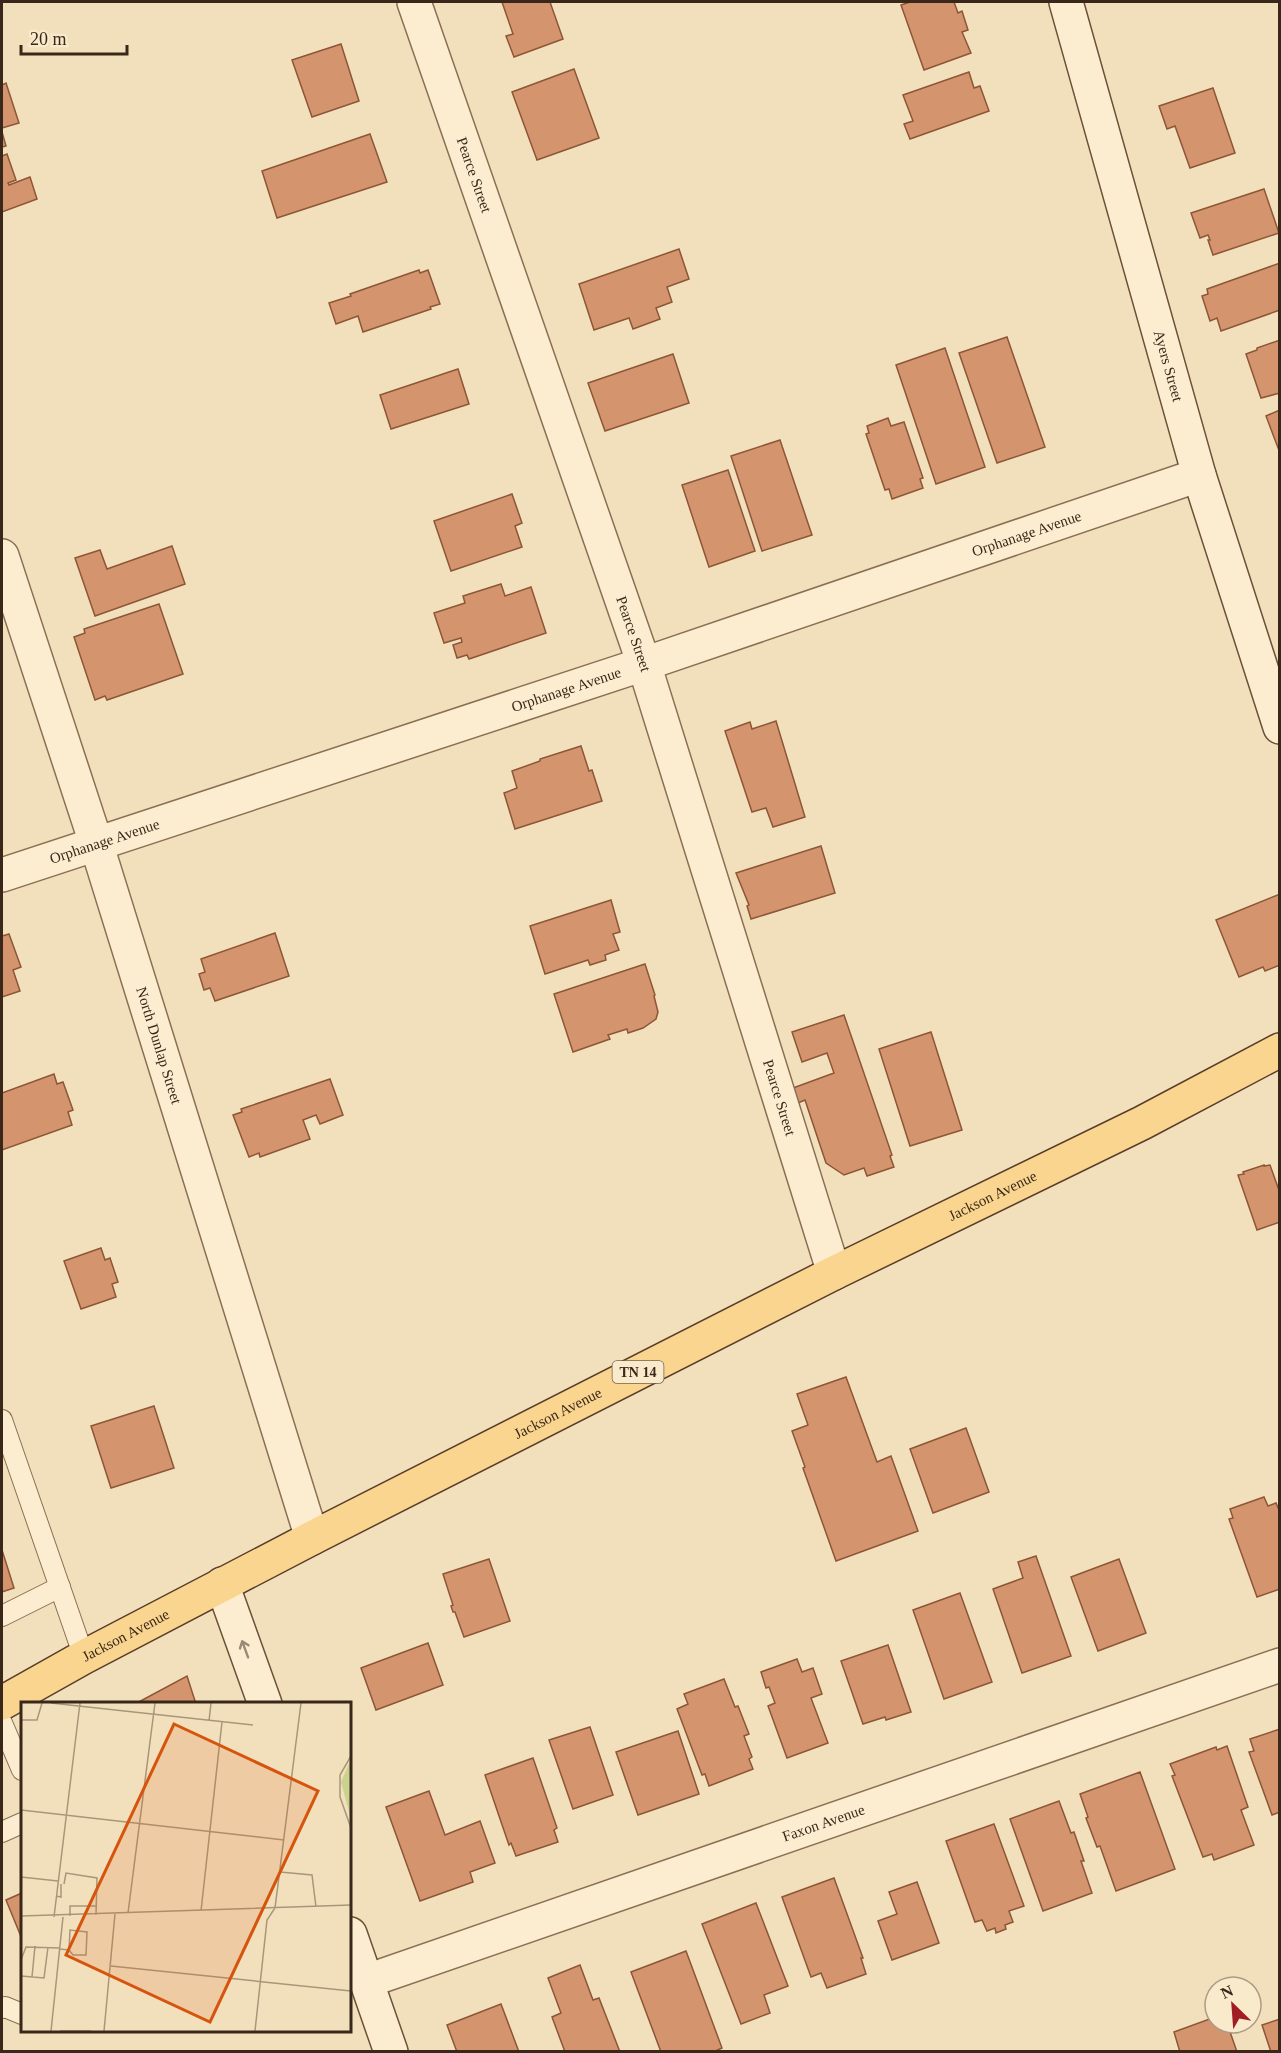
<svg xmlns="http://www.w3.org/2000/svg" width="1281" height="2053" font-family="'Times New Roman',serif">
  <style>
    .building { fill: #d4956e; stroke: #8c5637; stroke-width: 1.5 }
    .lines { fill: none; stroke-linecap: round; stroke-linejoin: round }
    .lane-casing { stroke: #8b6f54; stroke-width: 22 }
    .street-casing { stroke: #8b6f54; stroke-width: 36 }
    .secondary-casing { stroke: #6c5037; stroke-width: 36 }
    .primary-casing { stroke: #583d29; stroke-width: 36 }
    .lane { stroke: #fcedd0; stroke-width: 20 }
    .street { stroke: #fcedd0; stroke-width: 33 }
    .secondary { stroke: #fcedd0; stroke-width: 33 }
    .primary { stroke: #fad58f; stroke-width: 33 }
    .oneway { stroke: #9a8a75 }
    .labels { text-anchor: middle; stroke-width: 5; stroke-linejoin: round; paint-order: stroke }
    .shield { fill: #f9eacc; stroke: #73624f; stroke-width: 1.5 }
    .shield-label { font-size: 14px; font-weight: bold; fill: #39281a }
    .street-label { font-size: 15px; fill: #39281a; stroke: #f9eacc }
    .inset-road { fill: none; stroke: #a8967b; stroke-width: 1.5 }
    .view { fill: #d6540d; fill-opacity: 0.15; stroke: #d6540d; stroke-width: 3 }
    .inset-edge { fill: none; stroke: #39281a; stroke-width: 3 }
  </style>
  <rect width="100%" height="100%" fill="#f2e0bc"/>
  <!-- building -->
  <g class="building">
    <polygon points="502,2 550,2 563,39 514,57 506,36 513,34"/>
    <polygon points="910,2 954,2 958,13 962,11 968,30 962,32 971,53 924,70 901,5"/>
    <polygon points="341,44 359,101 312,117 292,60"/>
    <polygon points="574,69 599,138 537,160 512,92"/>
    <polygon points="969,72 974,88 980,86 989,111 910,139 904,124 913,121 903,95"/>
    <polygon points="6,83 19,123 2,128 2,85"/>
    <polygon points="1213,88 1235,153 1190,168 1175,126 1167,129 1159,106"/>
    <polygon points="2,132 6,146 2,147"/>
    <polygon points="370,134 387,182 277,218 262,171"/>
    <polygon points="7,154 16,180 8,183 9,185 30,177 37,199 2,212 2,156"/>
    <polygon points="1264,189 1279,233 1213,255 1208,240 1210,240 1208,235 1200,238 1191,213"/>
    <polygon points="679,249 689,279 667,287 672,302 656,308 660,319 633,329 629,318 594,330 579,284"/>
    <polygon points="1280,263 1280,310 1221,331 1217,318 1210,321 1202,296 1208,294 1207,289"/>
    <polygon points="419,270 420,273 428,270 440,304 430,307 431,309 363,332 358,316 336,324 329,303 351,296 350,294"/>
    <polygon points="1007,337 1045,447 997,463 959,353"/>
    <polygon points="1280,340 1280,393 1261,398 1246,354 1257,350 1257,348"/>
    <polygon points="945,348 985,467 936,484 896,365"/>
    <polygon points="673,354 689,403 605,431 588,383"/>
    <polygon points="458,369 469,404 391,429 380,395"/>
    <polygon points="1280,410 1280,453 1266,416"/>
    <polygon points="888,418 891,426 904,422 923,478 920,479 923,488 892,499 889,489 885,490 866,434 869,433 867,426"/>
    <polygon points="780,440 812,535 762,551 731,456"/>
    <polygon points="728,470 755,551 709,567 682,485"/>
    <polygon points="512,494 522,523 515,526 522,547 451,571 434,521"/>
    <polygon points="172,546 185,584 95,616 75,558 100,550 107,569"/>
    <polygon points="501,584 505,596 531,587 546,633 469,659 467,655 457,658 453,645 462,642 461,638 444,643 434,613 465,603 463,596"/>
    <polygon points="159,604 183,674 107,700 105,696 95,700 74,637 85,633 84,629"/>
    <polygon points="776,721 805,817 773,827 766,808 752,812 725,731 750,722 752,729"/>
    <polygon points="581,746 589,771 592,770 602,801 515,829 504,793 517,788 512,771 540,761 540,759"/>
    <polygon points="821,846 835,893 751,919 747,906 749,905 736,873"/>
    <polygon points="1280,894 1280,965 1265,971 1263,967 1239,977 1216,920"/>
    <polygon points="611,900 620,932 613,934 619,950 605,955 606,960 590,965 588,960 545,974 530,926"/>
    <polygon points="275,933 289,976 215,1001 210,988 204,990 199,974 205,972 201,959"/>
    <polygon points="9,934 21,967 13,970 20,991 2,997 2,936"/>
    <polygon points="645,964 655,995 654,996 658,1012 656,1019 643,1028 628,1033 627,1029 608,1035 610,1039 573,1052 554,994"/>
    <polygon points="844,1015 892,1155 890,1156 894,1167 867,1176 864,1168 844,1175 826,1163 805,1100 798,1103 793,1088 834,1073 827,1053 802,1062 792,1032"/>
    <polygon points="931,1032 962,1130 910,1146 879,1049"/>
    <polygon points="54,1074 57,1084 63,1082 73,1110 68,1112 72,1125 2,1150 2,1093"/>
    <polygon points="330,1079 343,1115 320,1124 316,1115 303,1120 310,1139 260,1157 259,1153 249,1157 233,1115 242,1112 241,1109"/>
    <polygon points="1264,1165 1264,1166 1270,1165 1280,1193 1280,1222 1257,1230 1238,1175 1244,1174 1243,1172"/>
    <polygon points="101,1248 105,1260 110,1258 118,1282 112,1284 116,1297 81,1309 64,1261"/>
    <polygon points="846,1377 877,1462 891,1456 918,1531 836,1561 803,1468 805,1467 792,1431 808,1425 797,1394"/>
    <polygon points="154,1406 174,1468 111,1488 91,1426"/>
    <polygon points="966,1428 989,1492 933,1513 910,1449"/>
    <polygon points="1264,1497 1268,1506 1276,1503 1280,1512 1280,1589 1257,1597 1229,1519 1233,1518 1230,1509"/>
    <polygon points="2,1550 14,1588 2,1592"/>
    <polygon points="1036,1556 1071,1656 1022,1673 993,1589 1023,1578 1018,1562"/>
    <polygon points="489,1559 510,1621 464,1637 455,1612 453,1612 451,1606 453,1605 443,1574"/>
    <polygon points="1119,1559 1146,1633 1098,1651 1071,1577"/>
    <polygon points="960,1593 992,1682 944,1699 913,1610"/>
    <polygon points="428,1643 443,1685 376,1710 361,1668"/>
    <polygon points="888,1645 911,1712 886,1720 885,1717 863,1724 841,1661"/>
    <polygon points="797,1659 802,1672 813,1668 822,1694 811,1698 828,1743 787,1758 768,1706 775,1703 769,1687 766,1688 761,1672"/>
    <polygon points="187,1676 196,1704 135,1704"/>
    <polygon points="724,1679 735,1707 738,1706 749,1734 744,1736 752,1757 749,1759 753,1769 709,1786 705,1774 702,1775 677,1709 688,1704 684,1694"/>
    <polygon points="590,1727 613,1795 573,1809 549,1740"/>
    <polygon points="1280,1729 1280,1812 1272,1815 1249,1752 1254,1751 1250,1739"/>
    <polygon points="678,1731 699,1794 638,1815 616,1752"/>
    <polygon points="1227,1746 1248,1807 1241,1810 1254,1845 1214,1860 1212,1854 1203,1857 1172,1776 1175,1775 1170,1764 1216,1747 1217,1750"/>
    <polygon points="533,1758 557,1828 554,1830 558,1842 516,1856 511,1843 509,1845 485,1775"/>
    <polygon points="1140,1772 1175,1869 1116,1891 1100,1846 1097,1847 1086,1818 1088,1817 1080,1794"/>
    <polygon points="429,1791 445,1835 480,1821 495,1863 470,1872 473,1882 420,1901 386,1807"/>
    <polygon points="1059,1801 1071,1833 1074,1832 1084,1861 1081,1861 1092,1893 1043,1911 1010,1819"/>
    <polygon points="994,1824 1024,1906 1009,1911 1013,1922 1005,1925 1006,1929 996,1933 995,1928 987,1931 982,1920 975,1922 946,1841"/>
    <polygon points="834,1878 863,1958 861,1958 866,1974 827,1988 821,1973 811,1977 782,1897"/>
    <polygon points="917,1882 939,1943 892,1960 878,1921 897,1914 889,1892"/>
    <polygon points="22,1893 22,1939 6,1900"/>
    <polygon points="756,1903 788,1986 764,1995 770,2013 741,2024 702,1924"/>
    <polygon points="686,1951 722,2048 713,2052 661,2052 631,1972"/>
    <polygon points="580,1965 593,2000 599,1998 620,2052 565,2052 552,2017 561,2013 548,1978"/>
    <polygon points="501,2004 519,2052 457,2052 447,2025"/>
    <polygon points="1215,2017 1215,2023 1227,2023 1237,2052 1180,2052 1174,2032"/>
    <polygon points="1280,2019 1280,2052 1271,2052 1262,2025"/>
  </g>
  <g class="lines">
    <defs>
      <g id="lane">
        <polyline points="2,1420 84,1657"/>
        <polyline points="2,1616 60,1587"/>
        <polyline points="2,1723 22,1770"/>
        <polyline points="2,1832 22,1823"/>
        <polyline points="2,2008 5,2007 22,2014"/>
      </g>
      <g id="street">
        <path id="s1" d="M414,2L644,664L834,1273"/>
        <path id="s2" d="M2,556L96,843L312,1538"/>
        <path id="s3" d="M2,875L644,664L1199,475"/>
        <path id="s4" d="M367,1981L1280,1665"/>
      </g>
      <g id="secondary">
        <path id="s5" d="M1066,2L1199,475L1280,727"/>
        <polyline points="222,1584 265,1704"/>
        <polyline points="350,1934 391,2052"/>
      </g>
      <g id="primary">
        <path id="s6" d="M2,1703L84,1657L312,1538L834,1273L1142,1123L1280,1050"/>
      </g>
    </defs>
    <!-- lane casing -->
    <use href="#lane" class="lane-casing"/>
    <!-- street casing -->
    <use href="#street" class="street-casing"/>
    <!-- secondary casing -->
    <use href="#secondary" class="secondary-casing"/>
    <!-- primary casing -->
    <use href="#primary" class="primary-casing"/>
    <!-- lane -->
    <use href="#lane" class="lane"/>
    <!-- street -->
    <use href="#street" class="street"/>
    <!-- secondary -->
    <use href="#secondary" class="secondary"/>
    <!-- primary -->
    <use href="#primary" class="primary"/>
  </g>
  <!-- one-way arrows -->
  <defs><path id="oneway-shaft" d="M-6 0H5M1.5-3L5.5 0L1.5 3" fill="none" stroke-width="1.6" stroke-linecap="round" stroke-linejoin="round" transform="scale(1.5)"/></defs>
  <use class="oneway" href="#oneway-shaft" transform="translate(245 1649) rotate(-110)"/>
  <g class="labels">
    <!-- shield labels -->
    <rect class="shield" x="612.5" y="1361" width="51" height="22" rx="4.5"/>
    <g class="shield-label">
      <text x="638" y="1377">TN 14</text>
    </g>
    <!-- street labels -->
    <g class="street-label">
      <text dy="5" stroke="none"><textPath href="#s1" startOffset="183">Pearce Street</textPath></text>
      <text dy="5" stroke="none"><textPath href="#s5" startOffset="378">Ayers Street</textPath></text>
      <text dy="5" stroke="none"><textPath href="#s3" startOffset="1080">Orphanage Avenue</textPath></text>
      <text dy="5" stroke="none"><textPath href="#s1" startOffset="669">Pearce Street</textPath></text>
      <text dy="5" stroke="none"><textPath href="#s3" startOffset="594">Orphanage Avenue</textPath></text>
      <text dy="5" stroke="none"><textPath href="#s3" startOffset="108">Orphanage Avenue</textPath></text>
      <text dy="5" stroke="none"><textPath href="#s2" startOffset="514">North Dunlap Street</textPath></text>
      <text dy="5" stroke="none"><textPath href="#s1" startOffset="1155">Pearce Street</textPath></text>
      <text dy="5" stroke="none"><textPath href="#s6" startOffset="1113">Jackson Avenue</textPath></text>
      <text dy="5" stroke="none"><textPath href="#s6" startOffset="627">Jackson Avenue</textPath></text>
      <text dy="5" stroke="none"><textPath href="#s6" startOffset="141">Jackson Avenue</textPath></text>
      <text dy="5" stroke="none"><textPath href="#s4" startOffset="483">Faxon Avenue</textPath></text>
    </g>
  </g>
  <!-- overview -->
  <g transform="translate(21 1702)">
    <rect width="330" height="330" fill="#f2e0bc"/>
    <path d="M330,57V117L320,80Z" fill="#cbd18f"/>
    <path class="inset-road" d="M30,1L232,23M0,18H16L21,1M188,19L190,1M330,54L319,73V95L330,126M0,108L263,138M259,170L291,173L295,205M0,175L37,179M43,182L45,171L76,176L75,213M35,194L40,195V182M180,209L201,20M107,211L134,1M0,214L330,203M49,214V204H76M33,215L59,1M39,247L48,248L49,228L66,230L65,253H52L48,248M0,258L5,245L39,246M90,264L330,289M0,274L23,276L27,245M11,275L14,244M30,329L42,215M39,329H70M83,329L94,212M234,329L246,218L254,206L280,1"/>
    <path class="view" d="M153,22L297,89L189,320L45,253Z"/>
    <rect width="330" height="330" class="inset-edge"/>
  </g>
  <!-- border -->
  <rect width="1281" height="2053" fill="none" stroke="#39281a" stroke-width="6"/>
  <!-- north arrow -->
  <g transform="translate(1233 2005) rotate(335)"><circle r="28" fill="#f9eacc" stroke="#ac9c85" stroke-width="1.5"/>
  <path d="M0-4.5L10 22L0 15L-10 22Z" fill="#a01e23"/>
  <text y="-9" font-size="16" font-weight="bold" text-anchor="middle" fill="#39281a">N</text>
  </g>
  <!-- scale -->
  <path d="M21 45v9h106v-9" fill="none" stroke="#39281a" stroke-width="3"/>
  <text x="30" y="45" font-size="18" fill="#39281a" stroke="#f9eacc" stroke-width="4.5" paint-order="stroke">20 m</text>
</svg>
